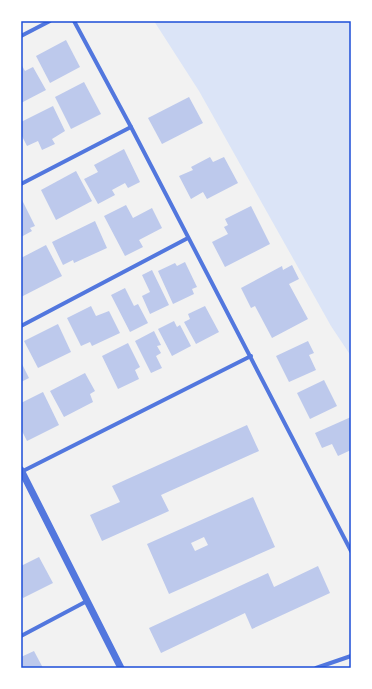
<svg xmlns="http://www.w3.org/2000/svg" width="372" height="689" font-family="Cabin,sans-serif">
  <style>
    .green { fill: #dbe4f7 }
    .building { fill: #bdc9ec; fill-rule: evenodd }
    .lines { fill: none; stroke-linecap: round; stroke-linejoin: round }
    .minor { stroke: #5277de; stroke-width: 4 }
    .tertiary { stroke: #5277de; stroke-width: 7 }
    .neatline { fill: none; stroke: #1d4ed8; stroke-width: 1.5 }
  </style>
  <rect width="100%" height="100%" fill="#f2f2f2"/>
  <!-- green -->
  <polygon class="green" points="154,21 351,21 351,356 331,326 199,91"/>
  <!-- building -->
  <g class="building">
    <polygon points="66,40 80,67 50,83 36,56"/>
    <polygon points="21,64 25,71 33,67 46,90 21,103"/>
    <polygon points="84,82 101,114 71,129 55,97"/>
    <polygon points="189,97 203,123 162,144 148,118"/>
    <polygon points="53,106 65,131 52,139 55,144 42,150 38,141 27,146 21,134 21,122"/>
    <polygon points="124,149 140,182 128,188 125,183 112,190 115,195 98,204 84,179 98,172 94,165"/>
    <polygon points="210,157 213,162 224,157 238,183 207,199 203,192 191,199 179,176 193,170 191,167"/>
    <polygon points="76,171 92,201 56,220 41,190"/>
    <polygon points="21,198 35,226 30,228 32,231 21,237"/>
    <polygon points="126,205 133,218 152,208 162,228 139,240 143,247 125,256 104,216"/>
    <polygon points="251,206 270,244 225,267 212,242 228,234 224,227 228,225 225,219"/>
    <polygon points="95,221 107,248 74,263 73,260 63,265 52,242"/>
    <polygon points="46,245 62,276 21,297 21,258"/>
    <polygon points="185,262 197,287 192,289 194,294 173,304 158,271 175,263 177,266"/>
    <polygon points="292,265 299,279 289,284 308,319 272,338 255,306 251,308 241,288 282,266 283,270"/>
    <polygon points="152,270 169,305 150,314 142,296 150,292 142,275"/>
    <polygon points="125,288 134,306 138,304 148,323 130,332 111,295"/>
    <polygon points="91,306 96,316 109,311 120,333 92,346 90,342 81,346 67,318"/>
    <polygon points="205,306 219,332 196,344 184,322 190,319 188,314"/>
    <polygon points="174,321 177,327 180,325 191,346 172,356 158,329"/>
    <polygon points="58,324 71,352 38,368 24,341"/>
    <polygon points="154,331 161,345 157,346 161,353 156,356 162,368 151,373 135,341"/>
    <polygon points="308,341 314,353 309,355 316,370 289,382 276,356"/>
    <polygon points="128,343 140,367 135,370 139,379 118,389 102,356"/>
    <polygon points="21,362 29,378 21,382"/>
    <polygon points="85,373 95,391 90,394 93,402 64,417 50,391"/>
    <polygon points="324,380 337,406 310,419 297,393"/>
    <polygon points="43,392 59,425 27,441 21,429 21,403"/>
    <polygon points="351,417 351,450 338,456 332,444 322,448 315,433"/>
    <polygon points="247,425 259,451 161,495 169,511 102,541 90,515 120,502 112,486"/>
    <path d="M253,497L275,547L169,594L147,544ZM204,537L208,545L195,551L191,543Z"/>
    <polygon points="39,557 53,583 23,598 21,594 21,566"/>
    <polygon points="318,566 330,593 252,629 245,613 161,653 149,628 268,573 274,587"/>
    <polygon points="34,651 43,668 21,668 21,657"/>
  </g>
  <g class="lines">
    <!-- minor -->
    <g class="minor">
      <polyline points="74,21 131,127 351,551"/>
      <polyline points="21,36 50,21"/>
      <polyline points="21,184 131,127"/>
      <polyline points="21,326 188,238"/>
      <polyline points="21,472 251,356"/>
      <polyline points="21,636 87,601"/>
      <polyline points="316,668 351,656"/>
    </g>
    <!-- tertiary -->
    <polyline class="tertiary" points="21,470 121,668"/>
  </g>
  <!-- border -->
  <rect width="372" height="689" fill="none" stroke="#ffffff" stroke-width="44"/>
  <rect x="22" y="22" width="328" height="645" class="neatline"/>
</svg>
